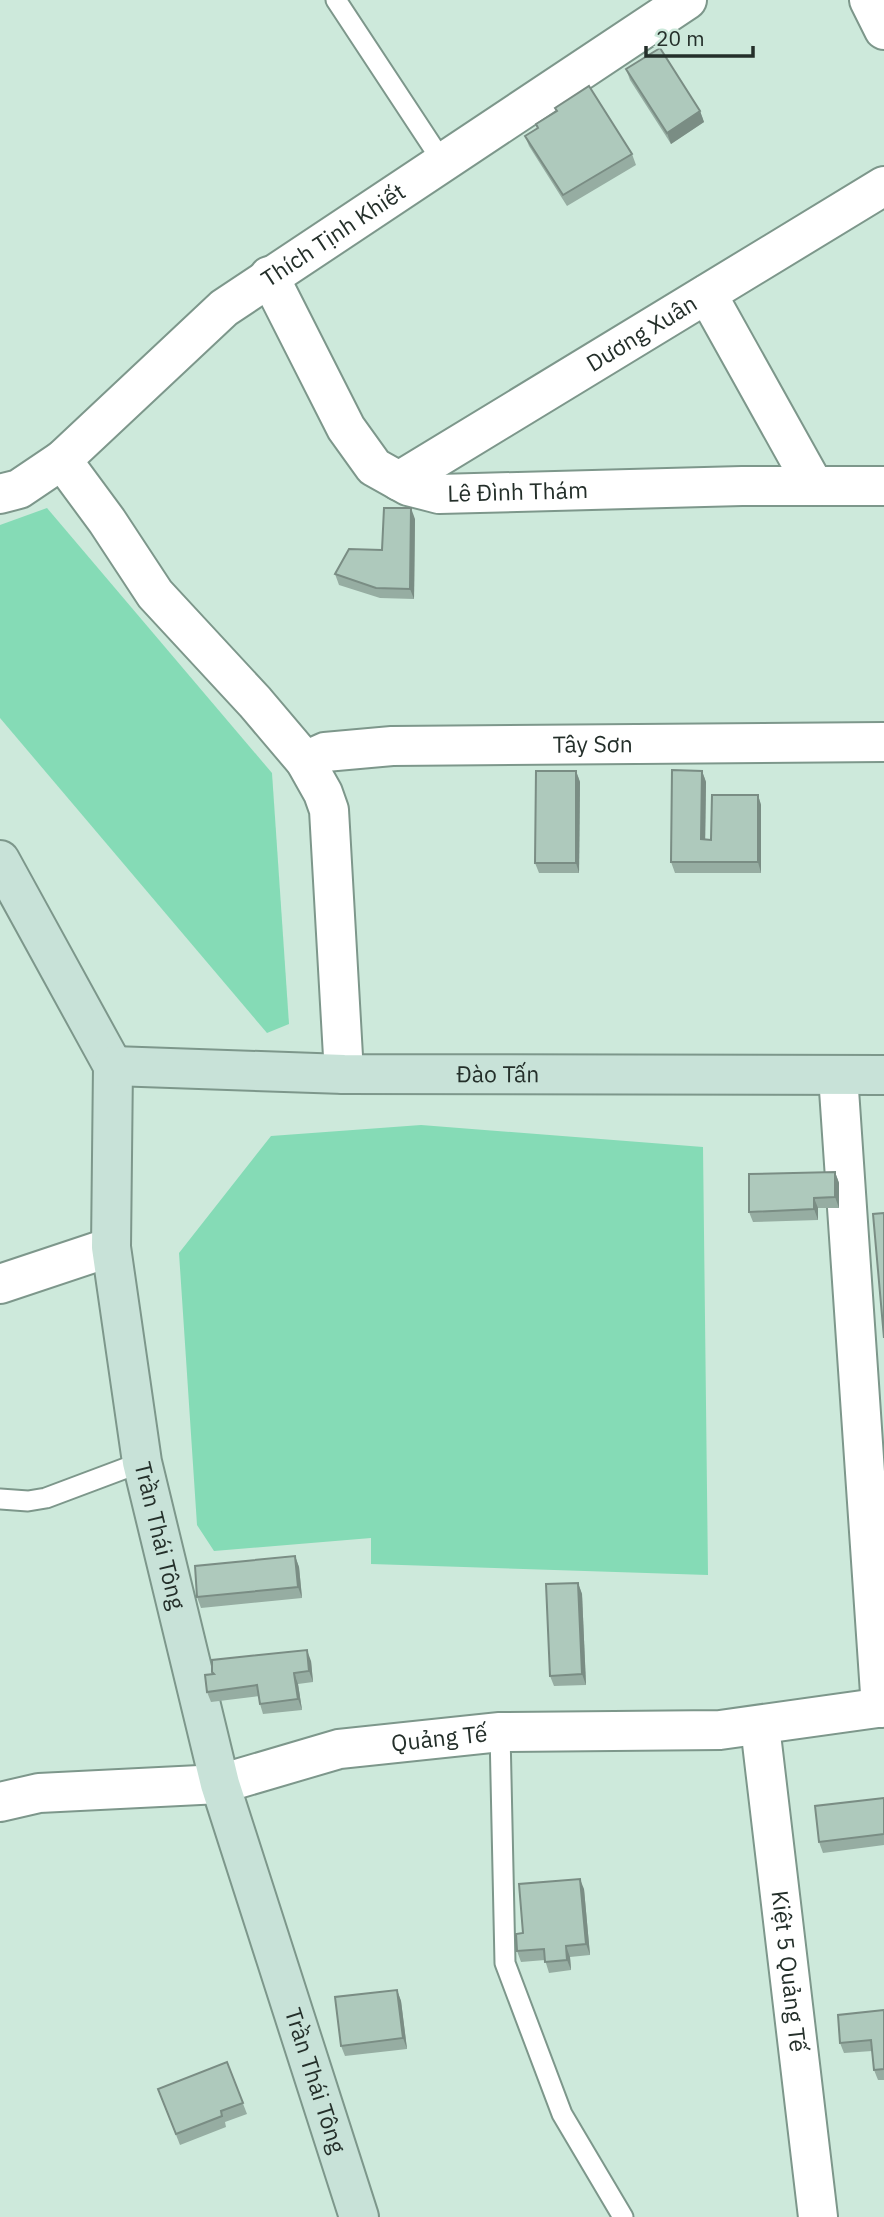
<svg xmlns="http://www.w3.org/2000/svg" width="884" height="2217" font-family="'IBM Plex Sans',sans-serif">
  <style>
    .grass { fill: #85dbb6 }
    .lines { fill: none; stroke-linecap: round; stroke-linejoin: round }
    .lane-casing { stroke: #7d978b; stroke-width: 23 }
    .street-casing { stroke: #7d978b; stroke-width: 42 }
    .secondary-casing { stroke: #7d978b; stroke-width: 42 }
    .lane { stroke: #fff; stroke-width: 19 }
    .street { stroke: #fff; stroke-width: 38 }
    .secondary { stroke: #c8e2d8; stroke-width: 38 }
    .wall { fill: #96ada2 }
    .shaded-wall { fill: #7a8d84 }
    .building { fill: #aec9bc; stroke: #7a8d84; stroke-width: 2 }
    .labels { text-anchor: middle; stroke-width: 6; stroke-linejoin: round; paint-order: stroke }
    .street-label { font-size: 23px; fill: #242f2a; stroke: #cde9db }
  </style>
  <rect width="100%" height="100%" fill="#cde9db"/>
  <!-- grass -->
  <g class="grass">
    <polygon points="47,508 272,773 289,1024 267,1033 0,718 0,525"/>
    <polygon points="421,1125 703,1147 708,1575 371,1564 371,1538 214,1551 197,1525 179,1253 271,1136"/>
  </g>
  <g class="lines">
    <defs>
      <g id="lane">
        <polyline points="336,0 442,161"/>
        <polyline points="0,1499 28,1501 46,1498 142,1462"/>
        <polyline points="500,1732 505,1963 562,2114 623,2217"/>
      </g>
      <g id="street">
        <polyline points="869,0 884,30"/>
        <path id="s1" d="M269,276L346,428L374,467L408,486L439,494L742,486H884"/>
        <polyline points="707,294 814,486"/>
        <polyline points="62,460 107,521 155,594 255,702 305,761 323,793 329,810 344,1074"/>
        <path id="s2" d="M399,481L884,186"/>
        <path id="s3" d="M0,494L19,489L62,460L224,308L687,0"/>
        <path id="s4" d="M305,761L325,752L392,746L884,742"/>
        <polyline points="838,1075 881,1708"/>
        <polyline points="0,1284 111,1247"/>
        <path id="s5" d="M760,1726L818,2217"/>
        <path id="s6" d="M0,1802L39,1793L220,1784L339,1749L500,1732L720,1730L884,1707"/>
      </g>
      <g id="secondary">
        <path id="s7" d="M0,860L113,1066L111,1247L142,1462L220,1784L359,2217"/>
        <path id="s8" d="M113,1066L344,1074L884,1075"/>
      </g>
    </defs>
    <!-- lane casing -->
    <use href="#lane" class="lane-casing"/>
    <!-- street casing -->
    <use href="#street" class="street-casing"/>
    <!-- secondary casing -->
    <use href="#secondary" class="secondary-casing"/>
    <!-- lane -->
    <use href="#lane" class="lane"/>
    <!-- street -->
    <use href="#street" class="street"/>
    <!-- secondary -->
    <use href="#secondary" class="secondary"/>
  </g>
  <!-- wall -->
  <g class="wall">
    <polygon points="626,69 700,111 704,122 671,144 630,80"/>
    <polygon points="555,108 632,154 636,165 567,206 529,146 525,136 537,128 556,112"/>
    <polygon points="415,519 414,599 380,598 339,585 335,574 382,550"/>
    <polygon points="576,771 580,782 579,873 539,873 535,863"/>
    <polygon points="702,771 706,782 705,840 711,840 758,795 761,805 761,873 675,873 671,862"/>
    <polygon points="835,1172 839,1183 839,1208 818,1208 818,1220 753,1222 749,1212"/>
    <polygon points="295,1556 299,1567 302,1598 201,1608 197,1597"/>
    <polygon points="578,1583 582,1594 586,1685 554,1686 550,1676"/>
    <polygon points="311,1661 313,1682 298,1684 302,1710 263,1714 260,1704 259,1696 211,1702 207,1692 213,1674 212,1672"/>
    <polygon points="884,1798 884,1845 823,1853 819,1842"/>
    <polygon points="584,1889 590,1955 570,1957 571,1970 549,1973 545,1960 521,1962 517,1951 523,1933"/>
    <polygon points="397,1990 401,2001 407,2049 345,2056 341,2046"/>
    <polygon points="884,2010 884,2080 878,2080 874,2070 872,2051 844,2053 840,2043"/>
    <polygon points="227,2062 247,2114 225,2122 226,2127 180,2145 158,2089"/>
  </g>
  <!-- shaded-wall -->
  <g class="shaded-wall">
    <polygon points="700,111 704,122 671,144 667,133"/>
    <polygon points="411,508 415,519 414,599 410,589"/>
    <polygon points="576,771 580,782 579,873 576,863"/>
    <polygon points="702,771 706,782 705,850 701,839"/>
    <polygon points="758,795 761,805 761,873 758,862"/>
    <polygon points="835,1172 839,1183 839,1208 835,1197"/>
    <polygon points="814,1198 818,1208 818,1220 814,1209"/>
    <polygon points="295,1556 299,1567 302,1598 298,1587"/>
    <polygon points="578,1583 582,1594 586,1685 582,1674"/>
    <polygon points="307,1650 311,1661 313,1682 309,1671"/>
    <polygon points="294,1673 298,1684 302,1710 298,1699"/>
    <polygon points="580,1879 584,1889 590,1955 586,1944"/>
    <polygon points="566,1946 570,1957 571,1970 567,1960"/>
    <polygon points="397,1990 401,2001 407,2049 403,2038"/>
  </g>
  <!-- building -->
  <g class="building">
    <polygon points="660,48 700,111 667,133 626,69"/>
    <polygon points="589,86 632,154 563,195 525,136 538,128 536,124 557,111 555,108"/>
    <polygon points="384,508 411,508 410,589 376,588 335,574 349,549 382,550"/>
    <polygon points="672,770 702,771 701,839 711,840 712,795 758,795 758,862 671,862"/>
    <polygon points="536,771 576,771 576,863 535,863"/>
    <polygon points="835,1172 835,1197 814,1198 814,1209 749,1212 749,1174"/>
    <polygon points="884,1213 884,1338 873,1214"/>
    <polygon points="295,1556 298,1587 197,1597 195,1566"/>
    <polygon points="578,1583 582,1674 550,1676 546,1584"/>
    <polygon points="307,1650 309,1671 294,1673 298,1699 260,1704 257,1685 207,1692 205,1675 214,1674 212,1672 212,1660"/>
    <polygon points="884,1798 884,1834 819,1842 815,1806"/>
    <polygon points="580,1879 586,1944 566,1946 567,1960 545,1962 544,1949 517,1951 516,1934 523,1933 519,1884"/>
    <polygon points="397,1990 403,2038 341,2046 335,1997"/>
    <polygon points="884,2010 884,2069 874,2070 871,2040 840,2043 838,2015"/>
    <polygon points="227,2062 243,2103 221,2111 222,2116 176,2134 158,2089"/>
  </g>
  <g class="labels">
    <!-- street labels -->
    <g class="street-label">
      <text dy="8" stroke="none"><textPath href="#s3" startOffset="425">Thích Tịnh Khiết</textPath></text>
      <text dy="8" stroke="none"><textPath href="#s2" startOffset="284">Dương Xuân</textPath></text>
      <text dy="8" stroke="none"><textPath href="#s1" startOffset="368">Lê Đình Thám</textPath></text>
      <text dy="8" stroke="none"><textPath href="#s4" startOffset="290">Tây Sơn</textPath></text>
      <text dy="8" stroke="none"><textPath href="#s8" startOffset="385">Đào Tấn</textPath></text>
      <text dy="8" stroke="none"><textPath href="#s7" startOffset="709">Trần Thái Tông</textPath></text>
      <text dy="8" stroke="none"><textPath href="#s6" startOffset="446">Quảng Tế</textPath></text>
      <text dy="8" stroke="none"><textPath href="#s5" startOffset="247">Kiệt 5 Quảng Tế</textPath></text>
      <text dy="8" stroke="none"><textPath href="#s7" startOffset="1276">Trần Thái Tông</textPath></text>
    </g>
  </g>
  <!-- scale -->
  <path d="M646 46v10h107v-10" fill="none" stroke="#242f2a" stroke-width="3.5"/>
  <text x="656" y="46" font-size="21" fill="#242f2a" stroke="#cde9db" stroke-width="5" paint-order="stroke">20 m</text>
</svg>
